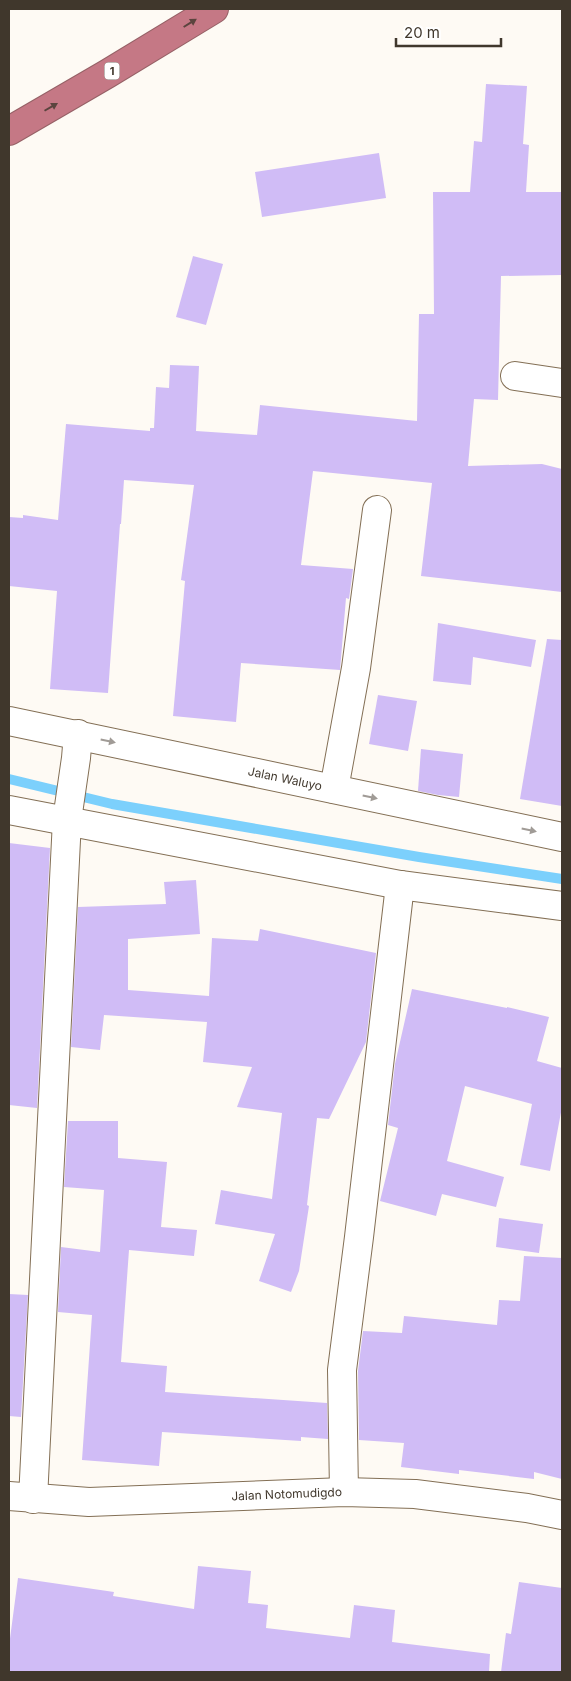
<svg xmlns="http://www.w3.org/2000/svg" width="571" height="1681" font-family="Inter,sans-serif">
  <style>
    .lines { fill: none; stroke-linecap: round; stroke-linejoin: round }
    .stream { stroke: #7cd0fc; stroke-width: 10 }
    .building { fill: #d0bcf6 }
    .minor-casing { stroke: #836f55; stroke-width: 30 }
    .highway-casing { stroke: #966166; stroke-width: 30 }
    .minor { stroke: #fff; stroke-width: 28 }
    .highway { stroke: #c57885; stroke-width: 28 }
    .oneway { fill: #5b443e }
    .oneway2 { fill: #a09b96 }
    .labels { text-anchor: middle; stroke-width: 4; stroke-linejoin: round; paint-order: stroke }
    .shield { fill: #fff; stroke: #79736b; stroke-width: 1 }
    .shield-label { font-size: 11px; font-weight: bold; fill: #40372c }
    .street-label { font-size: 12px; fill: #40372c; stroke: #fff }
  </style>
  <rect width="100%" height="100%" fill="#fefaf4"/>
  <g class="lines">
    <!-- stream -->
    <polyline class="stream" points="9,779 112,804 419,857 562,879"/>
  </g>
  <!-- building -->
  <g class="building">
    <polygon points="486,84 527,86 523,144 529,145 526,192 562,192 562,275 501,276 498,400 474,399 468,466 542,464 562,469 562,592 421,576 432,483 313,471 301,565 353,569 349,599 346,598 340,670 241,663 236,722 173,716 185,581 181,580 194,485 124,480 121,524 120,524 108,693 50,689 57,591 9,586 9,517 23,518 23,515 58,520 66,424 150,431 150,428 154,428 156,387 169,388 170,365 199,366 196,431 257,435 260,405 417,421 419,314 434,314 433,192 470,192 474,141 482,142"/>
    <polygon points="379,153 386,198 262,217 255,172"/>
    <polygon points="193,256 223,264 206,325 176,317"/>
    <polygon points="438,623 536,640 531,667 473,657 471,685 433,681"/>
    <polygon points="547,639 562,640 562,806 520,799"/>
    <polygon points="378,695 417,701 408,751 369,744"/>
    <polygon points="421,749 463,754 459,797 438,795 418,791"/>
    <polygon points="9,843 50,848 37,1108 9,1105"/>
    <polygon points="196,880 200,934 128,939 128,990 209,996 212,938 258,941 260,929 376,953 366,1042 329,1119 317,1118 307,1205 309,1206 299,1271 291,1292 259,1281 275,1234 215,1224 221,1190 272,1199 282,1113 237,1107 252,1067 203,1062 207,1022 104,1015 100,1050 71,1047 78,907 166,904 164,882"/>
    <polygon points="412,989 507,1008 507,1007 549,1017 537,1061 562,1068 562,1107 550,1171 520,1165 532,1104 465,1086 447,1161 504,1177 496,1207 442,1194 436,1216 380,1201 398,1128 388,1125 395,1064"/>
    <polygon points="68,1121 118,1121 118,1158 167,1162 161,1227 197,1230 194,1256 129,1250 121,1362 167,1366 165,1392 327,1403 328,1439 301,1437 301,1441 162,1432 159,1466 82,1460 92,1315 58,1312 61,1247 100,1252 104,1190 64,1187"/>
    <polygon points="499,1218 543,1224 539,1253 496,1247"/>
    <polygon points="524,1256 562,1258 562,1479 534,1472 534,1479 459,1470 459,1474 401,1467 404,1443 359,1440 358,1371 363,1331 402,1333 404,1316 497,1325 499,1300 520,1301"/>
    <polygon points="9,1294 28,1295 21,1417 9,1416"/>
    <polygon points="198,1566 251,1571 248,1603 268,1605 266,1628 350,1638 354,1605 395,1610 392,1642 490,1654 489,1672 9,1672 9,1646 18,1578 114,1592 113,1596 194,1609"/>
    <polygon points="519,1582 562,1588 562,1672 501,1672 506,1633 511,1634"/>
  </g>
  <g class="lines">
    <defs>
      <g id="minor">
        <polyline points="515,376 562,383"/>
        <path id="s1" d="M9,721L562,837"/>
        <polyline points="334,789 356,668 377,510"/>
        <polyline points="9,810 400,885 562,906"/>
        <polyline points="344,1492 342,1370 359,1237 400,885"/>
        <path id="s2" d="M9,1496L89,1502L344,1492L415,1494L527,1508L562,1515"/>
        <polyline points="33,1499 67,820 76,758 78,734"/>
      </g>
      <polyline id="highway" points="9,131 107,74 214,9"/>
    </defs>
    <!-- minor casing -->
    <use href="#minor" class="minor-casing"/>
    <!-- highway casing -->
    <use href="#highway" class="highway-casing"/>
    <!-- minor -->
    <use href="#minor" class="minor"/>
    <!-- highway -->
    <use href="#highway" class="highway"/>
  </g>
  <!-- one-way arrows -->
  <defs><path id="oneway-solid" d="M-6-.8H1V-3.2L6.5 0L1 3.2V.8H-6Z" transform="scale(1.25)"/></defs>
  <g class="oneway">
    <use href="#oneway-solid" transform="translate(190 23) rotate(-32)"/>
    <use href="#oneway-solid" transform="translate(51 107) rotate(-30)"/>
  </g>
  <g class="oneway2">
    <use href="#oneway-solid" transform="translate(108 741) rotate(12)"/>
    <use href="#oneway-solid" transform="translate(370 797) rotate(12)"/>
    <use href="#oneway-solid" transform="translate(529 830) rotate(12)"/>
  </g>
  <g class="labels">
    <!-- shield labels -->
    <rect class="shield" x="104.5" y="62.5" width="15" height="17" rx="4"/>
    <g class="shield-label">
      <text x="112" y="75">1</text>
    </g>
    <!-- street labels -->
    <g class="street-label">
      <text dy="4" stroke="none"><textPath href="#s1" startOffset="282">Jalan Waluyo</textPath></text>
      <text dy="4" stroke="none"><textPath href="#s2" startOffset="278">Jalan Notomudigdo</textPath></text>
    </g>
  </g>
  <!-- border -->
  <rect width="571" height="1681" fill="none" stroke="#40372c" stroke-width="20"/>
  <!-- scale -->
  <path d="M396 38v8h105v-8" fill="none" stroke="#40372c" stroke-width="2.5"/>
  <text x="404" y="38" font-size="15" fill="#40372c" stroke="#ffffff" stroke-width="4" paint-order="stroke">20 m</text>
</svg>
